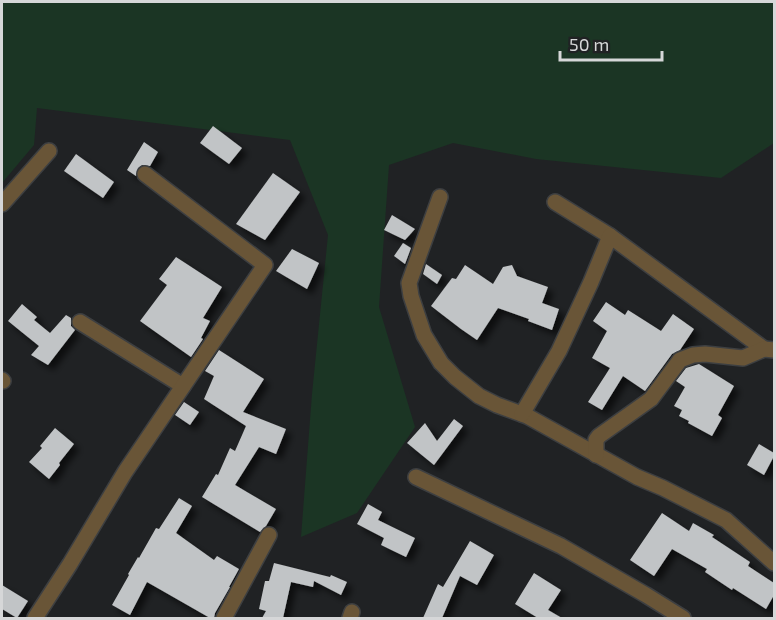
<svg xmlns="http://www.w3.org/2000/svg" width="776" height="620" font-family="'Exo 2',sans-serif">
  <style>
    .green { fill: #1b3524 }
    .building { fill: #c1c4c6; filter: url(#shadow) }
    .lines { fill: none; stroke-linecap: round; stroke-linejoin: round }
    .minor-casing { stroke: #3d3f41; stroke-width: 18 }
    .minor { stroke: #695537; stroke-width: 15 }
  </style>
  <defs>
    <filter id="shadow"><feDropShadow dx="5.5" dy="5.5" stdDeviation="3" flood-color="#0009"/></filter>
  </defs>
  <rect width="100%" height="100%" fill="#202224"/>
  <!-- green -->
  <polygon class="green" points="2,2 774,2 774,143 721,178 536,159 453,143 389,165 379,307 415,427 357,513 301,537 312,394 328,235 290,140 37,108 34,145 2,183"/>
  <!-- building -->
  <g class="building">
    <polygon points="213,126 242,148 229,164 200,143"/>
    <polygon points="144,142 158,152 150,166 142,165 138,168 136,176 127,170"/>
    <polygon points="76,154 114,182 103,198 64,171"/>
    <polygon points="273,173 300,192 265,240 236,224"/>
    <polygon points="392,215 415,229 405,240 384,230"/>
    <polygon points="403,243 411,248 405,264 394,256"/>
    <polygon points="292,249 319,263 307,289 276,271"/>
    <polygon points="176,257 222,287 203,318 210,321 201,338 203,339 191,357 140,321 167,285 159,279"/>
    <polygon points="426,264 442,275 437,284 423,274"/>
    <polygon points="465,265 493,284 503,267 512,265 517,276 548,287 542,303 559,309 552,330 528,321 529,319 498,308 477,340 461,329 431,306 452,278 456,279"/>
    <polygon points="606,302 625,315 628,310 661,331 673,314 694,329 680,350 672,354 645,391 623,376 602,410 588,402 610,368 592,358 607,331 593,321"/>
    <polygon points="22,304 37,317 34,320 50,333 66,315 71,318 71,326 75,330 48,365 31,355 39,346 8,321"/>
    <polygon points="219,350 264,379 243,412 286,429 276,454 259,447 235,485 276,509 266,526 260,532 202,497 216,474 218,475 230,448 235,451 246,426 204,399 214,376 205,371"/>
    <polygon points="699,364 734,386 718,415 722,418 712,436 688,423 689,421 679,416 682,410 674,406 685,387 676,381 686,368"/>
    <polygon points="184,402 199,412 190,425 175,415"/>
    <polygon points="454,419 463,426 434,465 407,443 425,423 437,441"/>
    <polygon points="55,428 74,444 59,463 60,465 49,479 29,462 42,448 40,446"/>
    <polygon points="759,444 774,453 774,456 764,475 747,465"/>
    <polygon points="179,498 192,506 176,533 214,560 217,556 239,569 229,587 230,587 215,613 214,618 210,618 147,582 130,615 112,605 129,575 128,574 138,557 139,558 156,528 159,529"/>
    <polygon points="368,504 382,512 378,520 415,538 406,557 381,545 384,538 357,524"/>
    <polygon points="662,513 689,531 693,523 714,535 712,537 750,562 748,566 774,583 774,595 766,609 733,588 732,590 705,572 707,569 672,549 654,576 630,560"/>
    <polygon points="470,541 494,555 477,585 460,576 442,618 423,618 438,584 443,587"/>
    <polygon points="274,563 330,577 331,575 347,582 341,595 314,581 313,587 291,582 283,618 262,618 266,611 259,609 265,581 269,581"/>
    <polygon points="534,573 561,590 548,610 562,618 538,618 515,604"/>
    <polygon points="2,585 28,601 17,618 2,609"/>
  </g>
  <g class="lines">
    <defs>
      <g id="minor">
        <polyline points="440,197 409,283 411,296 424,335 441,363 455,377 479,396 497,405 527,416 637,477 663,488 726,520 774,563"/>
        <polyline points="555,202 610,236"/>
        <polyline points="2,204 49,151"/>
        <polyline points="80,322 183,386"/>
        <polyline points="2,380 3,381"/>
        <polyline points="522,414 559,351 591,282 610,236 764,349"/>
        <polyline points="596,455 596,440 599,436 651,399 680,360 693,355 705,354 743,358 764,349 774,350"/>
        <polyline points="416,477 561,546 646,595 683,618"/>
        <polyline points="35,618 70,564 125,472 265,265 145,174"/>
        <polyline points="224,618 269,535"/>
        <polyline points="350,618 352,612"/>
      </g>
    </defs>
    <!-- minor casing -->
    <use href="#minor" class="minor-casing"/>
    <!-- minor -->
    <use href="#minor" class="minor"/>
  </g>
  <!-- border -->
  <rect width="776" height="620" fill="none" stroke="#d6d7d8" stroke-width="6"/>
  <!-- scale -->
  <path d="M560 51v9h102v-9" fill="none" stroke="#d6d7d8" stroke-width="3"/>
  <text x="569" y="51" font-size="18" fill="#d6d7d8" stroke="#202224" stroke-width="4.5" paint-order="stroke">50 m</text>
</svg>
